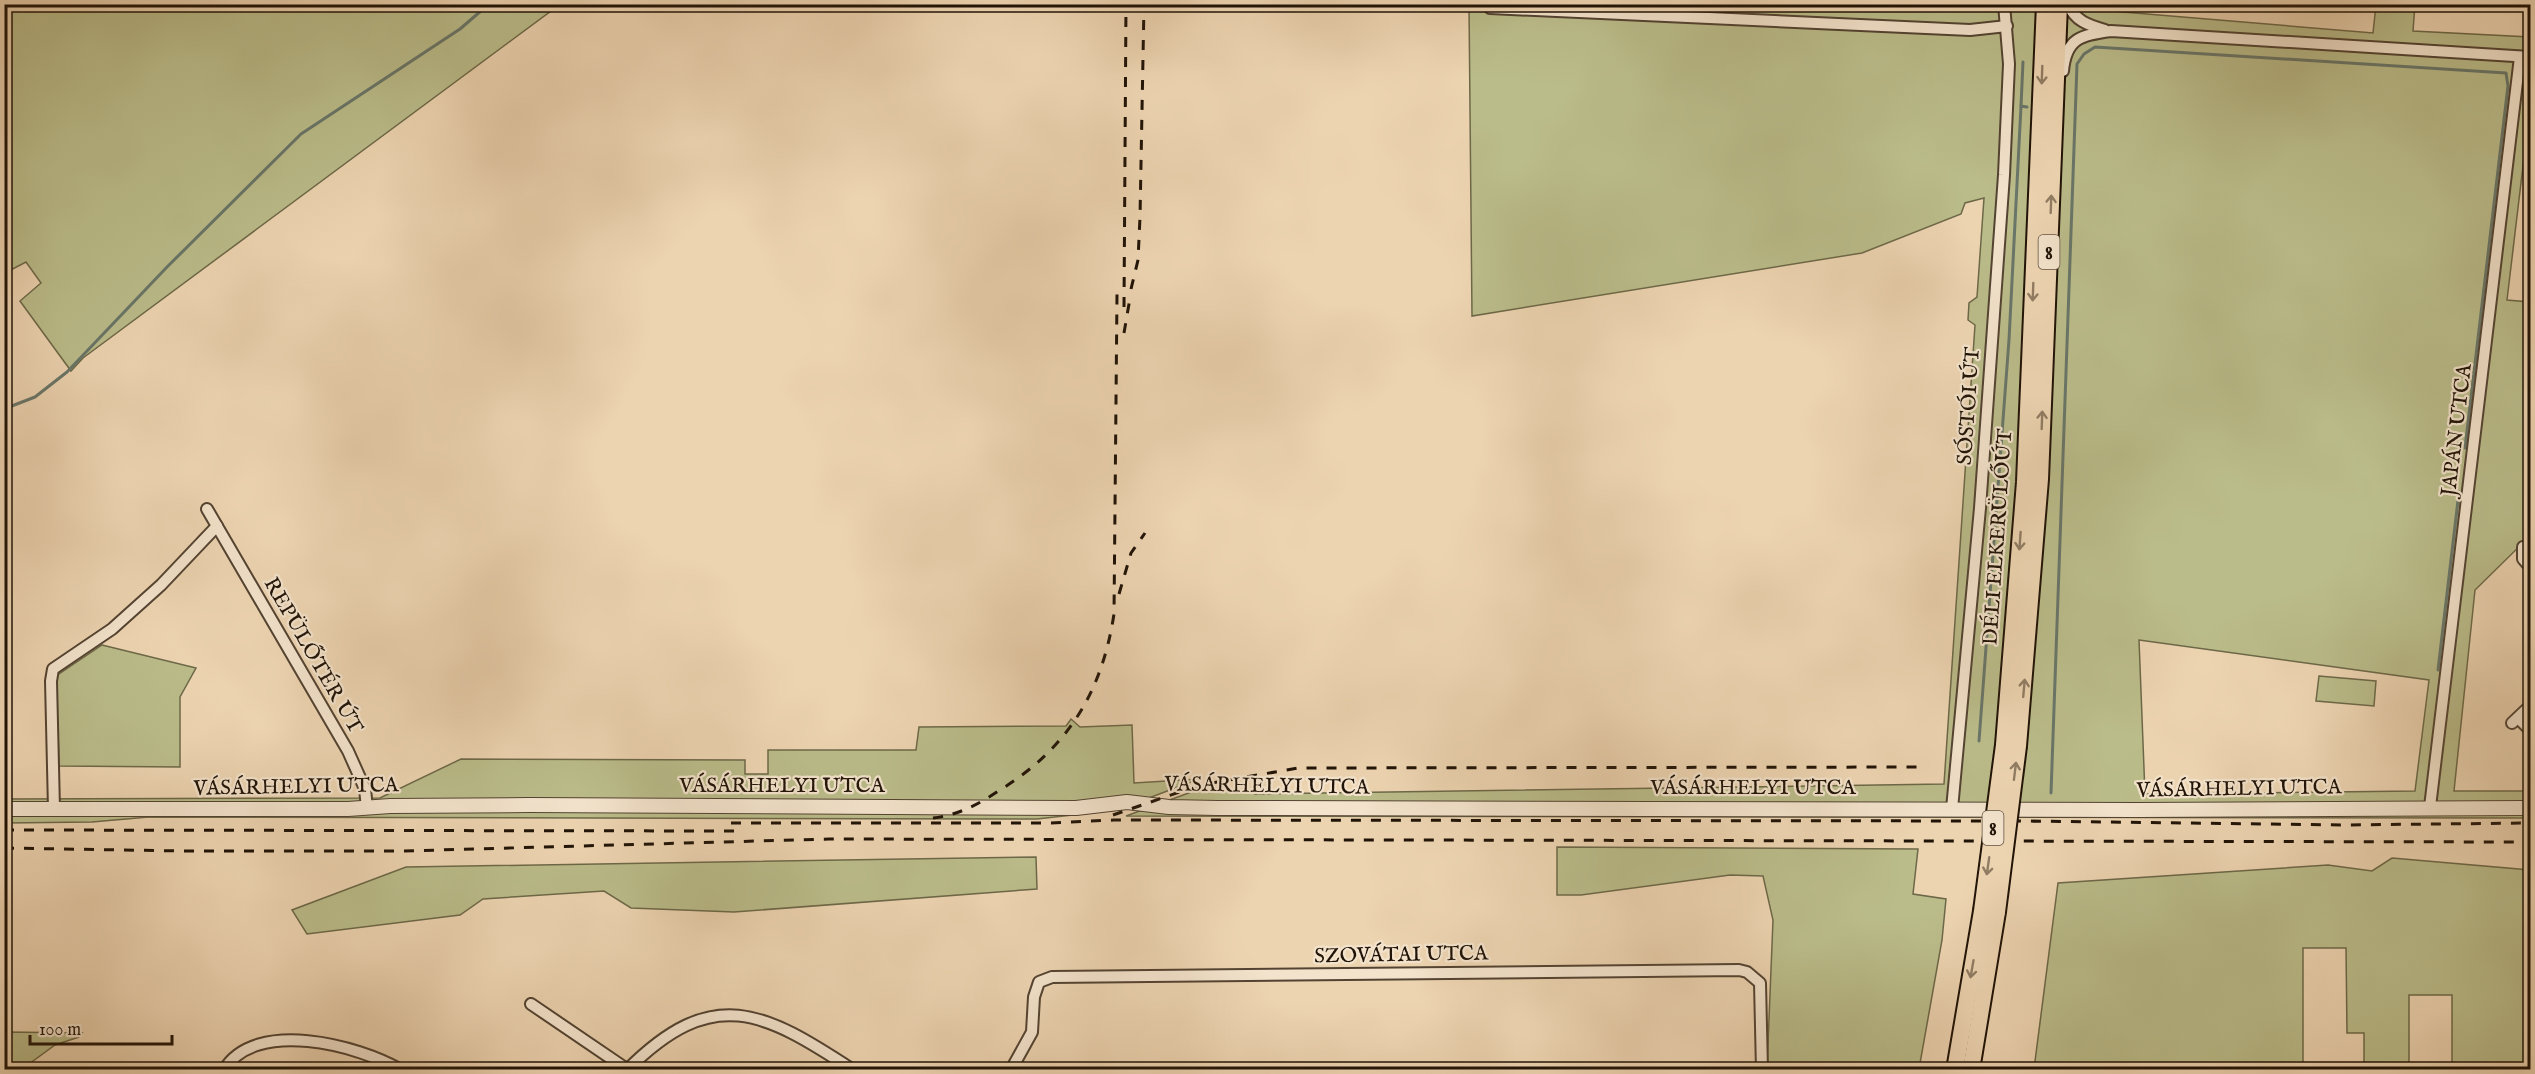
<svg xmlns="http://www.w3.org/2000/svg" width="2535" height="1074" font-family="'IM FELL English',serif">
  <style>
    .green { fill: #babc8a; stroke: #6d6848; stroke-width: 1.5; fill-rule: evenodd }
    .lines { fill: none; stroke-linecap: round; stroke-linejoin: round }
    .stream { stroke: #697669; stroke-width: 3 }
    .minor-casing { stroke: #534332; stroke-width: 14 }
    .tertiary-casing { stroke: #534332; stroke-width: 16 }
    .primary-casing { stroke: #201307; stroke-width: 20 }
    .minor { stroke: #f3e3cc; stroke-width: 10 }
    .tertiary { stroke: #f3e3cc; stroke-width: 14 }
    .primary { stroke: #edd4b1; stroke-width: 16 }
    .rail { stroke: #201307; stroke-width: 3; stroke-dasharray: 10 10; stroke-linecap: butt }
    .primary-bridge-casing { stroke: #201307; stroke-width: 20; stroke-linecap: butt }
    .primary-bridge { stroke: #edd4b1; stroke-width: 16 }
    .oneway { stroke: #917d64 }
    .labels { text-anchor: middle; stroke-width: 4.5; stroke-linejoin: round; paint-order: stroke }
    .shield { fill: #f3e3cc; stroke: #5f5142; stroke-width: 1.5 }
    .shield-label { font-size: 20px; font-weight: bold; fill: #201307 }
    .street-label { font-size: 21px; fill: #201307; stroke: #f3e3cc }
  </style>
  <rect width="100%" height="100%" fill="#edd4b1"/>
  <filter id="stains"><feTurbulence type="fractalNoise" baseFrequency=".00333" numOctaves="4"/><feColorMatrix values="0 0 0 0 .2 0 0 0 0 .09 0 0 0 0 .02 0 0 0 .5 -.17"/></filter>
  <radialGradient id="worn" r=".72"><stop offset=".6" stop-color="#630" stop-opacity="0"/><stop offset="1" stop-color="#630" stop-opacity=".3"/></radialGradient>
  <!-- green -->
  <g class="green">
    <polygon points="5,4 559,4 559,5 83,358 71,371 20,301 41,283 26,262 5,273"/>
    <path d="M2097,4L2099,10L2373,33L2376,5L2415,4L2413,31L2530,37V141H2526L2507,300L2530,302V536L2475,590L2454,791H2530V818L1126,816L1194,791L1247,790L1255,794L1944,784L1975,325L1968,320L1969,303L1977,297L1984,198L1965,203L1961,214L1862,253L1472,316L1469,5ZM2139,640L2429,680L2415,791L2145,794Z"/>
    <polygon points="102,645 196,668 180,697 180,767 59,766 56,676"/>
    <polygon points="2319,676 2376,681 2374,706 2316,701"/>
    <polygon points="1071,719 1080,727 1132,725 1134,783 1199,779 1117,810 1037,819 149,817 92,822 5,823 4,799 380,798 461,759 745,760 745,774 768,774 768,750 916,750 919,727 1066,726"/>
    <polygon points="1557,847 1918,849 1913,894 1946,899 1942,940 1919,1069 1767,1069 1773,920 1763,876 1730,875 1581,895 1557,895"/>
    <polygon points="1036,857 1037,889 734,912 631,908 604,891 483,899 460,915 307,934 292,910 406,867"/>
    <polygon points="2392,858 2530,870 2530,1069 2452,1069 2452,995 2409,995 2409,1069 2364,1069 2364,1033 2347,1033 2346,948 2303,948 2303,1069 2034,1069 2058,883 2328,865 2372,871"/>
    <polygon points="5,1032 82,1033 79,1037 55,1045 22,1069 5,1070"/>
  </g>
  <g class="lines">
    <!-- stream -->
    <g class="stream">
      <polyline points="2021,106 2023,62"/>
      <polyline points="4,409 35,397 67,372 167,267 301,134 460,29 489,4"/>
      <polyline points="2438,670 2459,492"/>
      <polyline points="1979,741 2009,340 2021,106 2027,107"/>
      <polyline points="2051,793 2077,64 2084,54 2095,47 2506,73 2508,86 2465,448"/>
    </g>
    <defs>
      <g id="minor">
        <path d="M2068,4C2075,21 2088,25 2105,30"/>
        <polyline points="1490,8 1970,30 2007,26"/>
        <path d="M2063,71C2066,38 2081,35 2111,31L2530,57"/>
        <polyline points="207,509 348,751 365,789 367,808"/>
        <polyline points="2523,547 2523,559 2530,567"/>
        <polyline points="2518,718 2530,730"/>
        <polyline points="2512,723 2530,706"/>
        <polyline points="2430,807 2520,57"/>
        <polyline points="54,809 51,681 53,669 112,629 161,585 217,526"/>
        <polyline points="1952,809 1980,508 2004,175 2009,64 2004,4"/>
        <polyline points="531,1004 628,1070"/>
        <path d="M224,1070C255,1018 358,1045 401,1070"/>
        <path d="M627,1070C713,984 763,1011 853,1070"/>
        <polyline points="1011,1070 1032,1032 1034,997 1039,982 1052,977 1739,970 1747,972 1760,983 1762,1070"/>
      </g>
      <polyline id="tertiary" points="4,809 348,809 390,806 529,805 1076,808 1127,802 1169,807 1217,808 2138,810 2525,808"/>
      <g id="primary">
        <polyline points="2004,745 2025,482 2045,4"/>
        <polyline points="2018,746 2040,479 2059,4"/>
        <polyline points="1955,1070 1982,911"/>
        <polyline points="1971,1070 1997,912"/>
      </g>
    </defs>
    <!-- minor casing -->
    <use href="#minor" class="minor-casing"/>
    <!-- tertiary casing -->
    <use href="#tertiary" class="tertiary-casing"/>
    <!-- primary casing -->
    <use href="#primary" class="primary-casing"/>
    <!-- minor -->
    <use href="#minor" class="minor"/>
    <!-- tertiary -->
    <use href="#tertiary" class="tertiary"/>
    <!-- primary -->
    <use href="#primary" class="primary"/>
    <!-- rail -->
    <g class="rail">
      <polyline points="1131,289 1138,260 1140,217 1144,4"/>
      <polyline points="1124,307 1126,4"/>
      <polyline points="1124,333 1130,298"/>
      <polyline points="1119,594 1131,553 1145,533"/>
      <polyline points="1113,815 1200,785 1298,768 1926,767"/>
      <path d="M933,818C959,815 979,804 1000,790C1068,748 1102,692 1114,614L1117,294"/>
      <polyline points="731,823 1051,823 1114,820 2022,821 2342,825 2530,823"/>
      <polyline points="4,830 743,831"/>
      <polyline points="4,848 184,851 403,851 829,839 2530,842"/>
    </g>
    <defs>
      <g id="primary-bridge">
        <polyline points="1982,911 2004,745"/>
        <polyline points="1997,912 2018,746"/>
      </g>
    </defs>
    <!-- primary-bridge casing -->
    <use href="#primary-bridge" class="primary-bridge-casing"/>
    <!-- primary-bridge -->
    <use href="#primary-bridge" class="primary-bridge"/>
  </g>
  <!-- one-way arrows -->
  <defs><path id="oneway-shaft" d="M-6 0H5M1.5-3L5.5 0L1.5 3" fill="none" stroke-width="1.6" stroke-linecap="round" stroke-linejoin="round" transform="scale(1.5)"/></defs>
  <g class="oneway">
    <use href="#oneway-shaft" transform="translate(2042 75) rotate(92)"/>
    <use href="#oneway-shaft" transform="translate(2051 204) rotate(-88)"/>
    <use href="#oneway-shaft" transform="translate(2033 292) rotate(92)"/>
    <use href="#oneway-shaft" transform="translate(2042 420) rotate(-88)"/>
    <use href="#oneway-shaft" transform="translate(2020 541) rotate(94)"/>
    <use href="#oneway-shaft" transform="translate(2024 688) rotate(-85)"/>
    <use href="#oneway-shaft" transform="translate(2015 771) rotate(-83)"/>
    <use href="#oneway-shaft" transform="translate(1988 866) rotate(98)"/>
    <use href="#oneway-shaft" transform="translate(1972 969) rotate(100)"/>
  </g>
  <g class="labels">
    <!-- shield labels -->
    <g class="shield">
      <rect x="2038.5" y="235" width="21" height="34" rx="4.5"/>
      <rect x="1982.5" y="811" width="21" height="34" rx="4.5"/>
    </g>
    <g class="shield-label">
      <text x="2049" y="259">8</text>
      <text x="1993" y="835">8</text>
    </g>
    <!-- street labels -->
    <g class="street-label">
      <text transform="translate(1968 406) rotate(-86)" y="7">SÓSTÓI ÚT</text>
      <text transform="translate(2456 430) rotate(-83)" y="7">JAPÁN UTCA</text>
      <text transform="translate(1997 537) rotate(-86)" y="7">DÉLI ELKERÜLŐÚT</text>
      <text transform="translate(314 655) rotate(60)" y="7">REPÜLŐTÉR ÚT</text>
      <text x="782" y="792">VÁSÁRHELYI UTCA</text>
      <text transform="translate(1267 785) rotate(1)" y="7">VÁSÁRHELYI UTCA</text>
      <text transform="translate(296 786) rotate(-1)" y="7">VÁSÁRHELYI UTCA</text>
      <text x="1753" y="794">VÁSÁRHELYI UTCA</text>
      <text transform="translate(2239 788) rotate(-1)" y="7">VÁSÁRHELYI UTCA</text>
      <text transform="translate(1401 954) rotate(-1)" y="7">SZOVÁTAI UTCA</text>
    </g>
  </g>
  <!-- margin -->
  <rect width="2535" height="1074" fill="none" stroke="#edd4b1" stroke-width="24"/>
  <rect x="6" y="6" width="2523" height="1062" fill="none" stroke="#201307" stroke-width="3"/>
  <rect x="12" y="12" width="2511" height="1050" fill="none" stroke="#201307" stroke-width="1.5"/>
  <!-- scale -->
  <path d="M30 1035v9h142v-9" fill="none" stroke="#201307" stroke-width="3"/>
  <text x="39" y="1035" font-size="18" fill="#201307" stroke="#f3e3cc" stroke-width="4.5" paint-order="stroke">100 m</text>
  <rect width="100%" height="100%" filter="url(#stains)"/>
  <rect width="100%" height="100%" fill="url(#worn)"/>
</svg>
